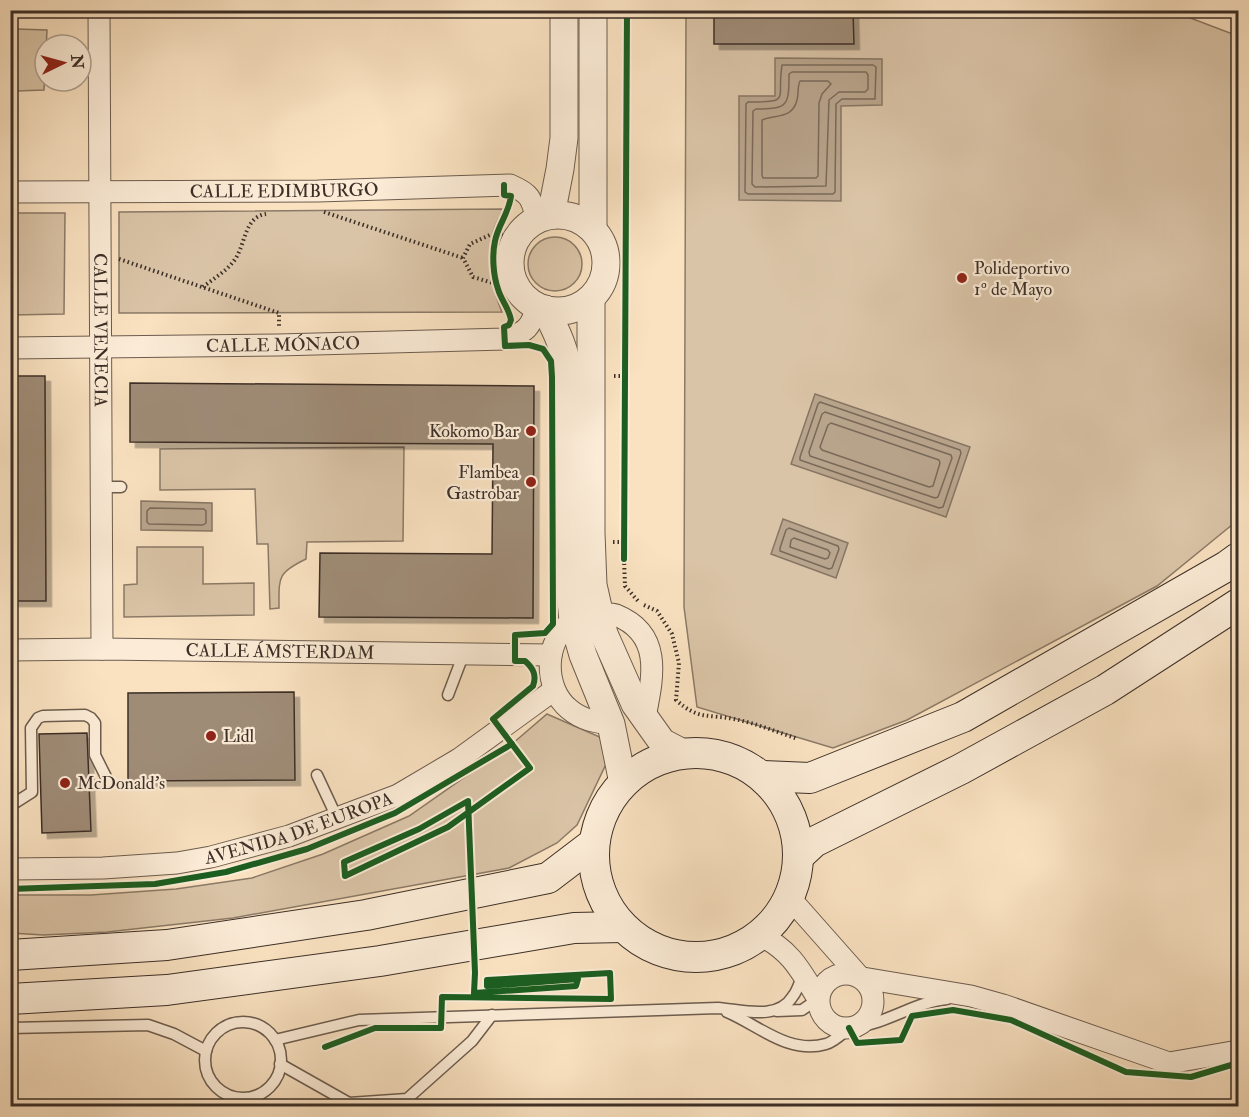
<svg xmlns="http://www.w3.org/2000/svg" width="1249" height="1117" font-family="'IM FELL Double Pica',serif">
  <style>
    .green { fill: #dac4a7; stroke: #8b7a67; stroke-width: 1.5 }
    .water { fill: #b9a58d; stroke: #877664; stroke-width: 1.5 }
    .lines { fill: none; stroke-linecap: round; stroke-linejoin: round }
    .shore { stroke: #7a6a5a; stroke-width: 1.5 }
    .building { fill: #9f8c77; stroke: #3c2f27; stroke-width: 1.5; filter: url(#shadow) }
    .service-casing { stroke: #6c5c4e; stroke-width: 13 }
    .minor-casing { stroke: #6c5c4e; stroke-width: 23 }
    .tertiary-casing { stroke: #6c5c4e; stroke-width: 29 }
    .secondary-casing { stroke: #3c2f27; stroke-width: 32 }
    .path { stroke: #3c2f27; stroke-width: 4; stroke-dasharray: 1.5 3; stroke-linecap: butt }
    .service { stroke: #fcecd7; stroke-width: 10 }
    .minor { stroke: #fcecd7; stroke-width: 21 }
    .tertiary { stroke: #fcecd7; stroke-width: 27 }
    .secondary { stroke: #fcecd7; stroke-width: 30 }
    .cycleway-casing { stroke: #fcecd7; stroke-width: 10 }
    .cycleway { stroke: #1b5e20; stroke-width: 6 }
    .poi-dot { fill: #8f2418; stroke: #fcecd7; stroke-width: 2 }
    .labels { text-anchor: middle; stroke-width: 4.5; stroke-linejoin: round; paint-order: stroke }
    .street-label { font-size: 18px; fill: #3c2f27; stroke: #fcecd7 }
    .poi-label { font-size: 18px; fill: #3c2f27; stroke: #fcecd7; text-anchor: start }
  </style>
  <defs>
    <filter id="shadow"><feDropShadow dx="5.5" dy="5.5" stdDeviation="0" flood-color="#0004"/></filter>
  </defs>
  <rect width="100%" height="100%" fill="#fae2c1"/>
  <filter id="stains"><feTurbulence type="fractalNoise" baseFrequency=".00333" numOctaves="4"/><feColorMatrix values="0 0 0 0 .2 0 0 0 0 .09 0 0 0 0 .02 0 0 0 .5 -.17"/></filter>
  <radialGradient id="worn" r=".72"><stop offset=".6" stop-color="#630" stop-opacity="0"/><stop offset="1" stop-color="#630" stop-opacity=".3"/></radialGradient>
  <!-- green -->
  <g class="green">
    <polygon points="686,11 1172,11 1238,36 1238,520 1157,586 907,720 833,748 697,707 684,607"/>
    <polygon points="16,29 47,30 44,90 16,91"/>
    <path d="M504,209C500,217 493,227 492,236C487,261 492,289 502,312L119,313V212Z"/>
    <polygon points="10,213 65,213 64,314 11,315"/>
    <circle cx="555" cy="264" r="27"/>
    <path d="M404,447L403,541L307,542L306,559C277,573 279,577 279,608L270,609L268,544H257L255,489L160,490V449Z"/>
    <polygon points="137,547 203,547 203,584 254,583 254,615 124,617 124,585 137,584"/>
    <polygon points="547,714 602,738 608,760 577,825 557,843 509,868 233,918 107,932 43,935 11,933 10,895 91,895 176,889 252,878 323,854 409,816 512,744"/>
  </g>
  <!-- water -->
  <g class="water">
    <polygon points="775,58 882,59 882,105 841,106 841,201 739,200 739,96 775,96"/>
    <polygon points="815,394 970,447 946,517 791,464"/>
    <polygon points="141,501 212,503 212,531 141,530"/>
    <polygon points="783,519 848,543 836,578 771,554"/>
  </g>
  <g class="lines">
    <!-- shore -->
    <g class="shore">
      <path d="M782,65H873L876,67L875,99H842L836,104L835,192L833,194H748L745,192L746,104L748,102C793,102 776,100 782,65Z"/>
      <path d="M792,72H866L868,75V89L865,92H839L829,100L826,186L755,187L752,184L753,111L756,109C788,109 789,106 789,74Z"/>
      <path d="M800,81H828L831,84L822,94L819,103L818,176L816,178H763L762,175V120C775,114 792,120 797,100C799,93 797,87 800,81Z"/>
      <polygon points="820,402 960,450 961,453 943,507 939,508 800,460 800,457 818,404"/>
      <polygon points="825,412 951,455 952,458 938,497 935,498 810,456 809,452 822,414"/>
      <polygon points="831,423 939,460 940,463 933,486 929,487 822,450 820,447 828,425"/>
      <polygon points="150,508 204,509 206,511 206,523 203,525 149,524 147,522 147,511"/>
      <polygon points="789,528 838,546 839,549 832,568 829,569 780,551 780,548 786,530"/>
      <polygon points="794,538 828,550 830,553 828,558 825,559 790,547 791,540"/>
    </g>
  </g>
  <!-- building -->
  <g class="building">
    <polygon points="714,10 853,10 854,44 714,44"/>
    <polygon points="10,376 45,376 46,601 10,601"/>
    <polygon points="130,383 534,386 533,618 319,617 320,553 492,554 493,444 130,442"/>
    <polygon points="294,692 295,780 128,781 128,693"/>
    <polygon points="87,733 91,831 42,833 39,734"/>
  </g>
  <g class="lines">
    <defs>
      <g id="service">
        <polyline points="102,487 121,487"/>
        <polyline points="448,695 464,653"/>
        <polyline points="317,775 338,820"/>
        <polyline points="10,806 32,792 31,728 38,718 43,716 85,715 91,718 95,723 95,755 108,781"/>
        <polyline points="777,1011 802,1010 818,999"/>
        <path d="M727,1012C758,1025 789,1055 826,1044C834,1042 843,1033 849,1028"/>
        <circle cx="243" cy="1060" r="38"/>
        <path d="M854,1027C887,1024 914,1002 947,999"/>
        <polyline points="10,1028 148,1025 174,1034 206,1051"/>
        <path d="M275,1040L359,1020L718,1008C743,1010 778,1021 793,996C798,990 800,981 803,974"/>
        <polyline points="280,1064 349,1103 407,1099 472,1041 492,1015"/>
      </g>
      <g id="minor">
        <path id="s1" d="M99,10L102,649"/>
        <path id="s2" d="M10,192L318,191L510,185C531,194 531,198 537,219"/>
        <path id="s3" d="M10,348L278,345L505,339C527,332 530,328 538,306"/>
        <path id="s4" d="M10,650L102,649L551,655"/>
        <path d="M611,724C595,722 582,720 569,709C543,688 544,640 572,621C580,615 607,612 616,615C663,634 653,677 645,717"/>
        <path id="s5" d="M10,869L103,868L177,863L211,857L289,836L398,795L459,759L554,690"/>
        <polyline points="789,897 858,975"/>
        <path d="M759,935C790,949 801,971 818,999"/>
        <circle cx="846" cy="1001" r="27"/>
        <polyline points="863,978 971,996 1003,1005 1169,1063 1238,1051"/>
      </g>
      <g id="tertiary">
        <circle cx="558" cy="263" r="48"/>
        <polyline points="551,215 560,169 564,138 564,10"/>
        <polyline points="593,229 593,10"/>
        <polyline points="591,299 591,533 593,585 604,634 635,704 662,742 683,753"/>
        <path d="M545,309C557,332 566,351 569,377L568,573L573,620L583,655L611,724L623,783"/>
      </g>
      <g id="secondary">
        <circle cx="696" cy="855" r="102"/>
        <polyline points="763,776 810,778 963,717 1227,566 1238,558"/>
        <polyline points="800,855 814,842 961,769 1105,690 1238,604"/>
        <polyline points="10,955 167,945 366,915 548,878 594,843"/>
        <polyline points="10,999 167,990 380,961 574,928 623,927"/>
      </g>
    </defs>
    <!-- service casing -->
    <use href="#service" class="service-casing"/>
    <!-- minor casing -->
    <use href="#minor" class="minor-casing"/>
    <!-- tertiary casing -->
    <use href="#tertiary" class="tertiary-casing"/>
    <!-- secondary casing -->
    <use href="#secondary" class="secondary-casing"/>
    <!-- path -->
    <g class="path">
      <polyline points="324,212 463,258"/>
      <polyline points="119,259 279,313 279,326"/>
      <polyline points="514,282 493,283 473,277 463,258 470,244 492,234 520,234"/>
      <path d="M203,287C213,279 225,272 233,262C246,247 243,217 266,214"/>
      <polyline points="614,376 625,376"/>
      <polyline points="613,542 624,542"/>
      <polyline points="624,559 625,586 638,601"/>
      <path d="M644,605L657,611L672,634L679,663L676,700C698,720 708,714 734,719C755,723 777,732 798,739"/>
    </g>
    <!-- service -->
    <use href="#service" class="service"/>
    <!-- minor -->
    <use href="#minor" class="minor"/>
    <!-- tertiary -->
    <use href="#tertiary" class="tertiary"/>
    <!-- secondary -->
    <use href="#secondary" class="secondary"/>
    <defs>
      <g id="cycleway">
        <polyline points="624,559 627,10"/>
        <polyline points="10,889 155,884 226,872 307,849 395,813 512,744"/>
        <polyline points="849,1028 857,1043 901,1040 912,1016 953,1010 1011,1020 1126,1072 1191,1077 1238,1063"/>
        <path d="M325,1047L375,1028H441L442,997L611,999L610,973L487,980V986L578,979L576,986L474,993L475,973L468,801L419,829L344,862L345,876L448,827L530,768L493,719L533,686C537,675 533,668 525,661H515V635L545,633L553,624L552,377L551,361L543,349L529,345L505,346L504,327L509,325L511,320C509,308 501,300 498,289C493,275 492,255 495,241C498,225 509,213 511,196L504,195V185"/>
      </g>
    </defs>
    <!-- cycleway casing -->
    <use href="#cycleway" class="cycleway-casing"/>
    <!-- cycleway -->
    <use href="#cycleway" class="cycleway"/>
  </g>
  <!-- markers -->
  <g class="poi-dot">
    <circle cx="962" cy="278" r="6"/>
    <circle cx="531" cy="431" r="6"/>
    <circle cx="531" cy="482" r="6"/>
    <circle cx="211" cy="736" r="6"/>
    <circle cx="65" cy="783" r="6"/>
  </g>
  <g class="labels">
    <!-- street labels -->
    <g class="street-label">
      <text dy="6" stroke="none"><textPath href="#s2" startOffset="274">CALLE EDIMBURGO</textPath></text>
      <text dy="6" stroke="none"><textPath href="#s1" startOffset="320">CALLE VENECIA</textPath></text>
      <text dy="6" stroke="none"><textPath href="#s3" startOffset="273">CALLE MÓNACO</textPath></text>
      <text dy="6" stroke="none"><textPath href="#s4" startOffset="270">CALLE ÁMSTERDAM</textPath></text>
      <text dy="6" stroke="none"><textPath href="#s5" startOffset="294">AVENIDA DE EUROPA</textPath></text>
    </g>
    <!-- poi labels -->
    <g class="poi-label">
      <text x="974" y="274">Polideportivo<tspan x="974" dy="21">1º de Mayo</tspan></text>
      <text x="519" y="437" text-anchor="end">Kokomo Bar</text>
      <text x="519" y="478" text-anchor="end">Flambea<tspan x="519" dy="21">Gastrobar</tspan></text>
      <text x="223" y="742">Lidl</text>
      <text x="77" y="789">McDonald's</text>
    </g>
  </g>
  <!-- margin -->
  <rect width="1249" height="1117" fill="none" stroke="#fae2c1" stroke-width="36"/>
  <rect x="12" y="12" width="1225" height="1093" fill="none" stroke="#3c2f27" stroke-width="3"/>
  <rect x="18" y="18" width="1213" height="1081" fill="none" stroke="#3c2f27" stroke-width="1.5"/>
  <!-- north arrow -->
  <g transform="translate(63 63) rotate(85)"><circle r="28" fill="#fcecd7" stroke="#afa091" stroke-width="1.5"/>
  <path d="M0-4.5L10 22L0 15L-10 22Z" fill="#8f2418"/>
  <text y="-9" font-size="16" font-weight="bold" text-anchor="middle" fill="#3c2f27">N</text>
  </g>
  <rect width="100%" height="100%" filter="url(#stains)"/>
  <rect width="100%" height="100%" fill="url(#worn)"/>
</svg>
